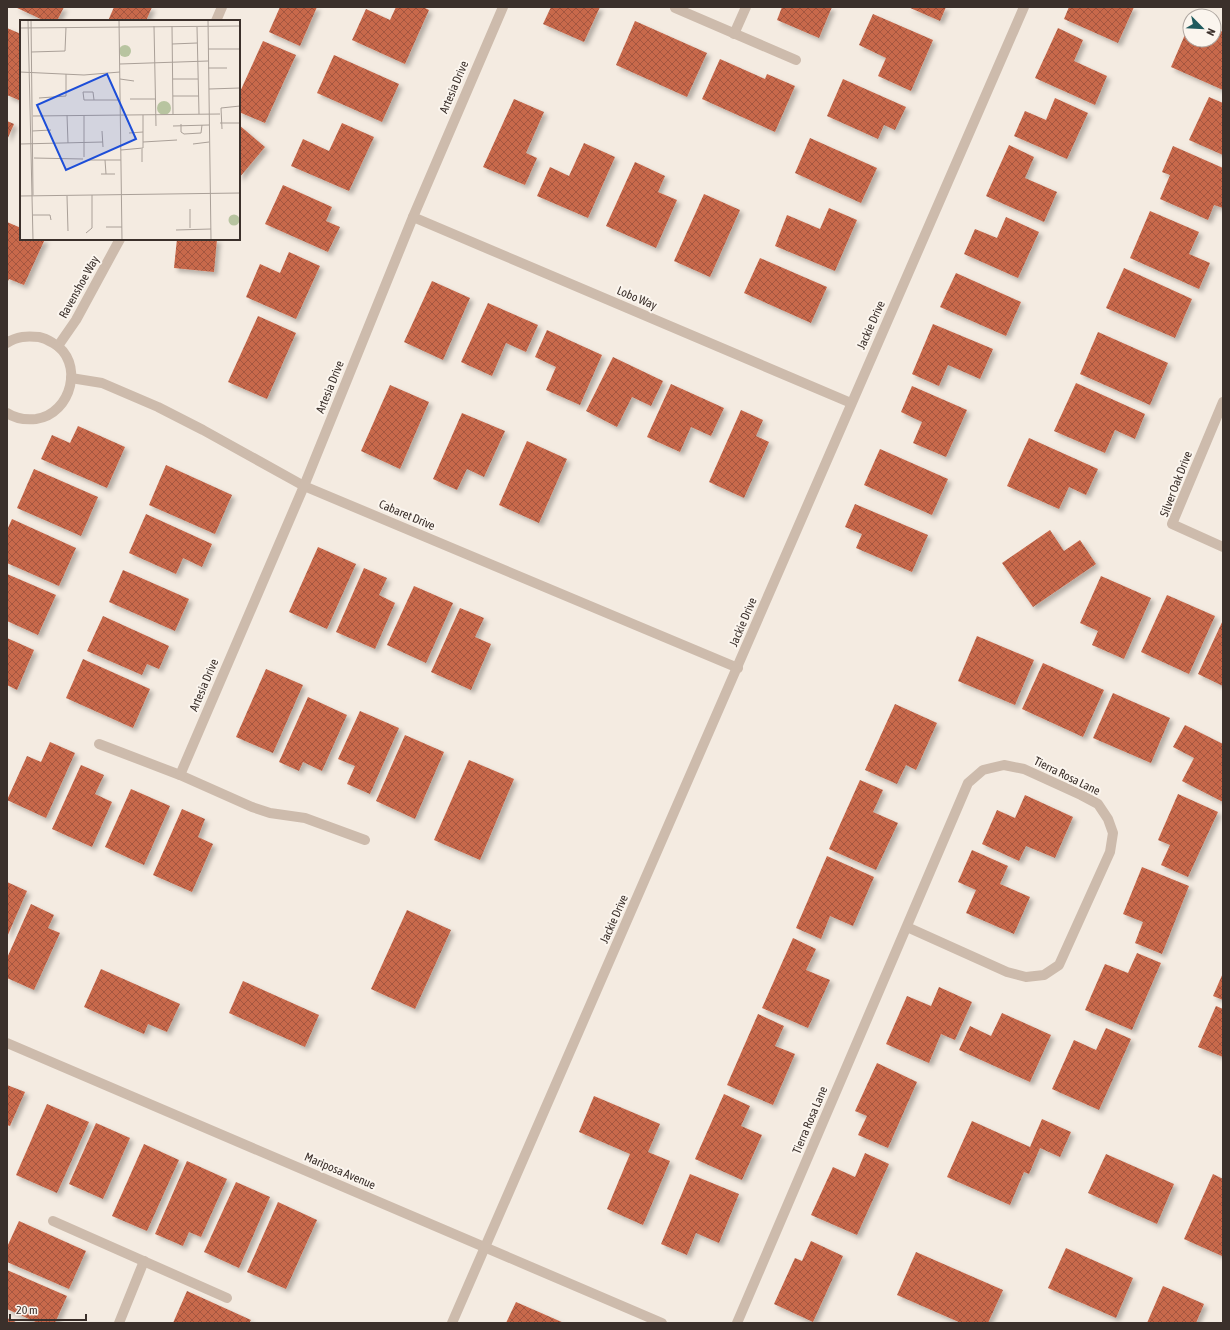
<svg xmlns="http://www.w3.org/2000/svg" width="1230" height="1330" font-family="'Asap Condensed',sans-serif">
  <style>
    .building { fill: url(#building-cross-hatch); filter: url(#shadow) }
    .lines { fill: none; stroke-linecap: round; stroke-linejoin: round }
    .service { stroke: #cdbbac; stroke-width: 10 }
    .minor { stroke: #cdbbac; stroke-width: 10 }
    .labels { text-anchor: middle; stroke-width: 4; stroke-linejoin: round; paint-order: stroke }
    .street-label { font-size: 12px; fill: #3b302b; stroke: #fbf5ee }
    .inset-road { fill: none; stroke: #aaa098; stroke-width: 1 }
    .view { fill: #1d4ed8; fill-opacity: 0.15; stroke: #1d4ed8; stroke-width: 2 }
    .inset-edge { fill: none; stroke: #3b302b; stroke-width: 2 }
  </style>
  <defs>
    <pattern id="building-cross-hatch" width="8" height="8" patternUnits="userSpaceOnUse"><rect width="8" height="8" fill="#c8694b"/><path d="M0 0l8 8M0 8l8-8" fill="none" stroke="#a4573f"/></pattern>
    <filter id="shadow"><feDropShadow dx="3.5" dy="3.5" stdDeviation="2" flood-color="#0004"/></filter>
  </defs>
  <rect width="100%" height="100%" fill="#f4ebe1"/>
  <!-- building -->
  <g class="building">
    <polygon points="15,7 64,7 57,21 45,21"/>
    <polygon points="114,7 152,7 146,21 108,21"/>
    <polygon points="280,7 317,7 300,46 269,32"/>
    <polygon points="396,7 423,7 429,10 405,64 352,40 366,9 390,20"/>
    <polygon points="551,7 600,7 584,42 543,24"/>
    <polygon points="782,7 832,7 819,38 777,20"/>
    <polygon points="908,7 946,7 940,21"/>
    <polygon points="1069,7 1134,7 1118,43 1064,19"/>
    <polygon points="873,14 933,40 911,91 878,76 886,58 859,45"/>
    <polygon points="635,21 707,53 687,97 616,65"/>
    <polygon points="1190,23 1190,40 1214,40 1214,28 1223,32 1223,90 1171,67"/>
    <polygon points="7,28 21,34 21,101 7,95"/>
    <polygon points="1058,28 1083,40 1074,61 1107,76 1095,105 1035,78"/>
    <polygon points="263,41 296,55 265,123 239,112 239,94"/>
    <polygon points="334,55 399,84 382,122 317,93"/>
    <polygon points="720,59 765,79 767,74 795,86 775,132 702,99"/>
    <polygon points="843,79 906,107 895,130 884,125 878,139 827,116"/>
    <polygon points="1209,97 1223,103 1223,155 1189,140"/>
    <polygon points="1055,98 1088,113 1067,159 1014,136 1025,111 1046,120"/>
    <polygon points="514,99 544,112 526,153 537,158 525,185 483,167"/>
    <polygon points="7,121 14,124 7,140"/>
    <polygon points="342,123 374,137 349,191 291,166 303,139 329,151"/>
    <polygon points="239,125 265,147 239,178"/>
    <polygon points="810,138 877,168 861,203 795,173"/>
    <polygon points="584,143 615,157 588,218 537,196 550,167 569,176"/>
    <polygon points="1009,145 1034,157 1025,178 1057,192 1044,222 986,196"/>
    <polygon points="1173,146 1223,168 1223,208 1214,205 1208,220 1160,199 1170,175 1162,172"/>
    <polygon points="635,162 665,176 658,192 677,200 656,248 606,226"/>
    <polygon points="283,185 332,207 326,221 340,227 328,252 265,224"/>
    <polygon points="704,194 740,210 710,277 674,261"/>
    <polygon points="829,208 857,220 835,271 775,246 787,215 820,229"/>
    <polygon points="1150,211 1199,232 1189,254 1210,263 1199,289 1130,258"/>
    <polygon points="1006,217 1039,232 1018,278 964,254 975,229 997,238"/>
    <polygon points="7,222 21,228 21,239 45,239 24,285 9,279 7,283"/>
    <polygon points="177,239 217,239 214,272 174,268"/>
    <polygon points="289,252 320,266 296,319 246,297 260,264 280,273"/>
    <polygon points="760,258 827,287 811,323 744,293"/>
    <polygon points="1124,268 1192,299 1175,338 1106,308"/>
    <polygon points="956,273 1021,302 1006,336 940,307"/>
    <polygon points="432,281 470,298 443,360 404,342"/>
    <polygon points="488,303 538,325 526,352 506,343 492,376 461,362"/>
    <polygon points="258,316 296,333 267,399 228,382"/>
    <polygon points="933,324 993,349 980,379 948,365 939,386 912,374"/>
    <polygon points="547,330 602,355 580,405 546,390 556,367 535,357"/>
    <polygon points="1098,332 1168,363 1150,405 1080,374"/>
    <polygon points="613,357 663,381 651,406 632,397 617,427 586,411"/>
    <polygon points="1076,383 1145,414 1135,439 1115,430 1105,453 1054,431"/>
    <polygon points="671,384 724,408 711,436 691,427 680,452 647,437"/>
    <polygon points="390,385 429,402 400,469 361,451"/>
    <polygon points="912,386 967,410 946,457 913,443 922,422 901,412"/>
    <polygon points="741,410 763,420 756,436 769,442 744,498 709,482"/>
    <polygon points="462,413 505,431 484,477 467,469 457,490 433,479"/>
    <polygon points="78,426 125,447 107,488 41,459 52,435 70,443"/>
    <polygon points="1029,438 1098,469 1086,495 1069,487 1059,509 1007,486"/>
    <polygon points="527,441 567,459 539,523 499,505"/>
    <polygon points="880,449 948,479 932,515 864,485"/>
    <polygon points="166,465 232,495 215,534 149,505"/>
    <polygon points="34,469 98,497 81,536 17,508"/>
    <polygon points="855,504 928,535 912,572 856,548 862,534 845,527"/>
    <polygon points="146,514 212,544 202,567 183,558 176,574 129,553"/>
    <polygon points="12,519 76,548 59,586 7,563 7,530"/>
    <polygon points="1050,530 1064,551 1080,540 1096,564 1033,607 1002,563"/>
    <polygon points="318,547 356,564 327,629 289,612"/>
    <polygon points="364,568 387,578 379,595 395,603 375,649 336,632"/>
    <polygon points="123,570 189,599 175,631 109,602"/>
    <polygon points="7,574 56,595 38,635 7,621"/>
    <polygon points="1101,576 1151,598 1124,659 1092,645 1098,631 1080,623"/>
    <polygon points="414,586 453,603 426,663 387,645"/>
    <polygon points="1167,595 1215,616 1189,674 1141,652"/>
    <polygon points="460,608 484,618 475,637 491,644 471,690 431,672"/>
    <polygon points="103,616 169,646 159,669 147,664 142,675 87,651"/>
    <polygon points="1223,620 1223,686 1198,674"/>
    <polygon points="977,636 1034,660 1015,705 958,681"/>
    <polygon points="7,638 34,650 17,690 7,685"/>
    <polygon points="83,659 150,689 133,728 66,698"/>
    <polygon points="1043,663 1104,690 1083,737 1022,709"/>
    <polygon points="266,669 303,685 273,753 236,737"/>
    <polygon points="1113,693 1170,718 1151,763 1093,738"/>
    <polygon points="308,697 347,715 322,771 303,762 299,771 279,762"/>
    <polygon points="895,704 937,723 916,770 906,765 897,784 865,770"/>
    <polygon points="360,711 399,728 370,794 347,784 355,766 338,759"/>
    <polygon points="1185,725 1223,744 1223,802 1182,781 1194,758 1173,747"/>
    <polygon points="405,735 444,752 415,819 376,801"/>
    <polygon points="50,742 75,753 46,818 7,800 27,756 41,762"/>
    <polygon points="469,760 514,779 480,860 434,840"/>
    <polygon points="81,765 104,775 95,794 112,802 92,847 52,829"/>
    <polygon points="860,780 883,790 873,812 898,823 876,870 829,849"/>
    <polygon points="131,789 170,806 144,865 105,847"/>
    <polygon points="1178,794 1218,812 1188,877 1161,865 1170,845 1158,840"/>
    <polygon points="1025,795 1073,817 1055,858 1026,846 1019,861 982,844 997,810 1015,818"/>
    <polygon points="182,809 205,819 198,837 213,844 192,892 153,875"/>
    <polygon points="972,850 1008,866 1000,884 1030,897 1014,934 966,913 976,890 958,882"/>
    <polygon points="827,856 874,877 853,926 830,916 821,939 796,928"/>
    <polygon points="1142,867 1189,886 1162,954 1135,943 1143,922 1123,914"/>
    <polygon points="7,882 27,891 7,937"/>
    <polygon points="31,904 54,915 48,928 60,933 34,990 7,978 7,958"/>
    <polygon points="407,910 451,930 415,1009 371,989"/>
    <polygon points="793,938 816,949 806,970 830,980 808,1028 762,1008"/>
    <polygon points="1137,953 1161,963 1132,1030 1085,1010 1105,964 1128,973"/>
    <polygon points="101,969 180,1004 167,1032 148,1024 144,1034 84,1007"/>
    <polygon points="1223,973 1223,1000 1213,996"/>
    <polygon points="243,981 319,1015 305,1047 229,1013"/>
    <polygon points="939,987 972,1002 955,1040 941,1034 929,1063 886,1044 907,996 931,1006"/>
    <polygon points="1216,1006 1223,1009 1223,1057 1198,1047"/>
    <polygon points="1002,1013 1051,1035 1030,1082 959,1050 970,1026 991,1036"/>
    <polygon points="758,1014 784,1026 775,1046 795,1054 773,1105 727,1085"/>
    <polygon points="1106,1028 1131,1039 1099,1110 1052,1089 1074,1040 1096,1050"/>
    <polygon points="877,1063 917,1082 888,1148 858,1135 867,1116 855,1111"/>
    <polygon points="7,1085 25,1092 10,1126 7,1125"/>
    <polygon points="724,1094 750,1106 741,1126 762,1135 742,1180 695,1159"/>
    <polygon points="594,1096 660,1124 648,1152 670,1161 643,1225 607,1209 630,1154 579,1132"/>
    <polygon points="47,1104 89,1122 57,1193 16,1175"/>
    <polygon points="1042,1119 1071,1132 1060,1157 1040,1148 1029,1174 1024,1172 1010,1205 947,1177 972,1121 1030,1147"/>
    <polygon points="96,1123 130,1138 103,1199 69,1184"/>
    <polygon points="144,1144 179,1160 147,1231 112,1216"/>
    <polygon points="865,1153 889,1164 857,1235 811,1215 833,1167 855,1177"/>
    <polygon points="1106,1154 1174,1184 1157,1224 1088,1193"/>
    <polygon points="187,1161 227,1179 201,1237 189,1232 183,1246 155,1234"/>
    <polygon points="690,1174 739,1194 719,1243 696,1233 687,1255 661,1244"/>
    <polygon points="1213,1174 1223,1179 1222,1256 1184,1239"/>
    <polygon points="236,1182 270,1197 239,1268 204,1252"/>
    <polygon points="278,1202 317,1220 286,1289 247,1272"/>
    <polygon points="19,1221 86,1251 69,1289 7,1262 7,1247"/>
    <polygon points="811,1241 843,1256 813,1322 774,1304 795,1258 802,1261"/>
    <polygon points="1066,1248 1133,1278 1116,1318 1048,1288"/>
    <polygon points="916,1252 1003,1290 988,1323 961,1323 897,1295"/>
    <polygon points="7,1270 67,1296 55,1323 38,1323 7,1309"/>
    <polygon points="1163,1286 1204,1304 1196,1323 1147,1323"/>
    <polygon points="187,1291 251,1320 249,1323 173,1323"/>
    <polygon points="516,1302 564,1323 506,1323"/>
    <polygon points="7,1318 18,1323 7,1323"/>
  </g>
  <g class="lines">
    <!-- service -->
    <polyline class="service" points="53,1221 227,1298"/>
    <!-- minor -->
    <g class="minor">
      <polyline points="675,8 796,60"/>
      <polyline points="216,21 222,7"/>
      <polyline points="734,34 746,7"/>
      <polyline points="413,217 851,403"/>
      <path d="M7,343C17,336 27,336 39,337C44,338 48,340 53,343C85,361 72,414 36,419C26,420 16,419 7,413"/>
      <polyline points="58,346 76,320 120,239"/>
      <polyline points="71,378 102,383 158,407 203,430 304,486 738,668"/>
      <polyline points="1223,402 1172,524 1223,547"/>
      <polyline points="99,744 180,775 252,807 270,813 305,818 365,840"/>
      <polyline points="180,775 304,486 413,217 503,7"/>
      <polyline points="7,1043 662,1323"/>
      <polyline points="119,1323 144,1261"/>
      <polyline points="452,1323 1024,7"/>
      <polyline points="737,1323 968,783 983,770 1004,765 1024,769 1081,795 1098,804 1108,819 1113,833 1110,852 1059,965 1044,975 1026,977 1007,972 907,927"/>
    </g>
  </g>
  <g class="labels">
    <!-- street labels -->
    <g class="street-label">
      <text transform="translate(454 87) rotate(-67)" y="4">Artesia Drive</text>
      <text transform="translate(79 287) rotate(-61)" y="4">Ravenshoe Way</text>
      <text transform="translate(637 298) rotate(23)" y="4">Lobo Way</text>
      <text transform="translate(871 325) rotate(-66)" y="4">Jackie Drive</text>
      <text transform="translate(330 387) rotate(-68)" y="4">Artesia Drive</text>
      <text transform="translate(1176 484) rotate(-69)" y="4">Silver Oak Drive</text>
      <text transform="translate(407 515) rotate(23)" y="4">Cabaret Drive</text>
      <text transform="translate(743 622) rotate(-67)" y="4">Jackie Drive</text>
      <text transform="translate(204 685) rotate(-67)" y="4">Artesia Drive</text>
      <text transform="translate(1067 776) rotate(26)" y="4">Tierra Rosa Lane</text>
      <text transform="translate(614 919) rotate(-66)" y="4">Jackie Drive</text>
      <text transform="translate(810 1120) rotate(-67)" y="4">Tierra Rosa Lane</text>
      <text transform="translate(340 1171) rotate(23)" y="4">Mariposa Avenue</text>
    </g>
  </g>
  <!-- overview -->
  <g transform="translate(20 20)">
    <rect width="220" height="220" fill="#f4ebe1"/>
    <path d="M99 31a6 6 0 1 1 12 0a6 6 0 1 1-12 0Z" fill="#b8c4a0"/>
    <path d="M137 88a7 7 0 1 1 14 0a7 7 0 1 1-14 0Z" fill="#b8c4a0"/>
    <path d="M208.5 200a5.5 5.5 0 1 1 11 0a5.5 5.5 0 1 1-11 0Z" fill="#b8c4a0"/>
    <path class="inset-road" d="M8,0L13,220M11,0L13,175M99,0L102,220M188,0L191,220M134,6L136,106M152,6L153,94M177,7L179,94M0,8L220,6M152,24L177,23M188,29H220M11,32L45,31L46,7M100,44L188,41M188,48H207M0,52L64,55L100,52M100,59L114,61M153,59H178M189,69L220,68M153,76H179M19,78L46,76V54M110,79H136M74,80H64L63,72H73L74,80H100M47,95L48,123M64,95V137M13,96L200,94M200,103H220M161,104V112L164,114L181,113L182,105M153,106L189,105M202,109L201,88L220,86M12,111L31,110M82,111L83,127M109,113L123,112M123,122L157,120M0,124L83,122M173,124L189,122M122,129V142M101,130L123,128V95M14,138L63,139M68,140H101M85,140L86,154M81,154H95M0,176L220,173M47,176L48,211M170,189V208M13,195H30L31,200M86,207H102M156,210L191,209M66,213L72,208V175"/>
    <path class="view" d="M87,54L116,119L46,150L17,85Z"/>
    <rect width="220" height="220" class="inset-edge"/>
  </g>
  <!-- border -->
  <rect width="1230" height="1330" fill="none" stroke="#3b302b" stroke-width="16"/>
  <!-- north arrow -->
  <g transform="translate(1202 28) rotate(114)"><circle r="19" fill="#fbf5ee" stroke="#aea6a0"/>
  <path d="M0-3L7 15L0 10L-7 15Z" fill="#1f5a5e"/>
  <text y="-6" font-size="11" font-weight="bold" text-anchor="middle" fill="#3b302b">N</text>
  </g>
  <!-- scale -->
  <path d="M10 1314v6h76v-6" fill="none" stroke="#3b302b" stroke-width="2"/>
  <text x="16" y="1314" font-size="12" fill="#3b302b" stroke="#fbf5ee" stroke-width="3" paint-order="stroke">20 m</text>
</svg>
